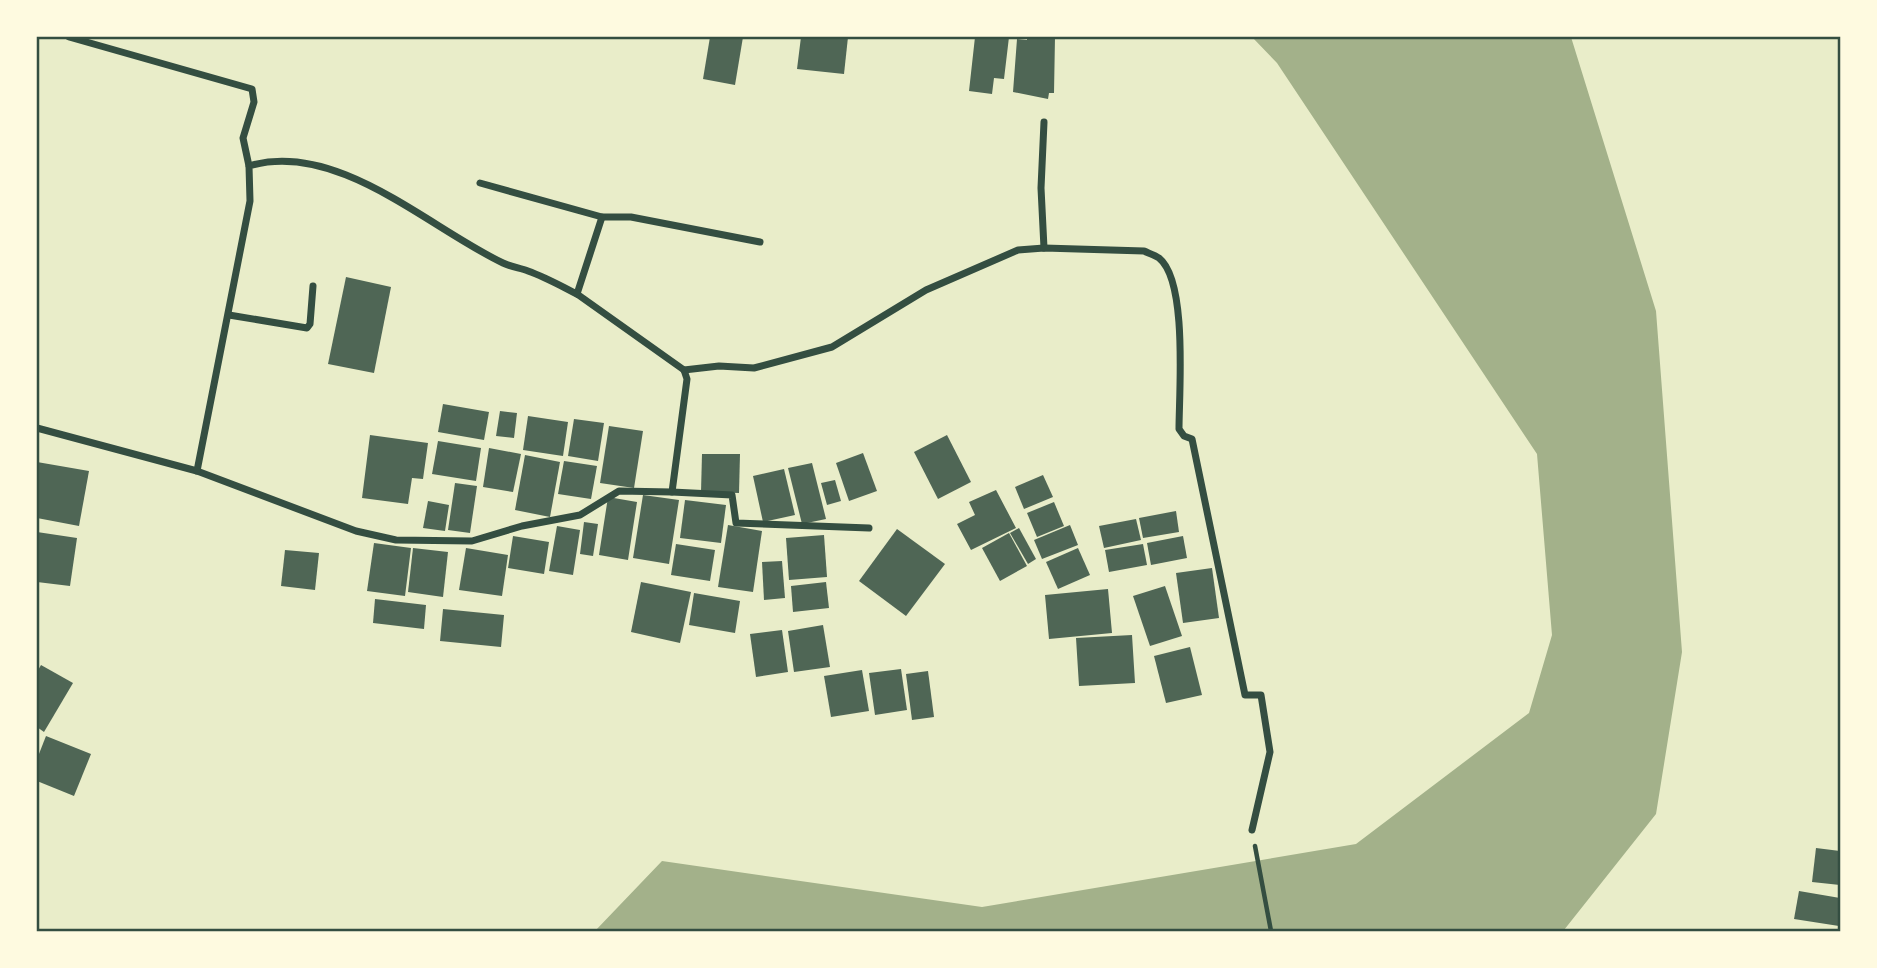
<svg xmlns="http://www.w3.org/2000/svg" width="1877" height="968" font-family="'DejaVu Sans',sans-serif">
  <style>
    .water { fill: #a3b18a }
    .building { fill: #4f6655 }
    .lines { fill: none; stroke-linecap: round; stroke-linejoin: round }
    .path { stroke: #344e41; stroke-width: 4.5 }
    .minor { stroke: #344e41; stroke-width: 7 }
    .neatline { fill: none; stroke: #344e41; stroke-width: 2.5 }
  </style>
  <rect width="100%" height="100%" fill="#e9edc9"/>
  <!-- water -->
  <polygon class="water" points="1252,37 1571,37 1656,311 1682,652 1656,814 1564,930 1560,931 595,931 662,861 982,907 1356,844 1529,713 1552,635 1537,454 1277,63"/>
  <!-- building -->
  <g class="building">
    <polygon points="710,37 743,37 735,85 703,79"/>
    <polygon points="801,37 848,37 844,74 797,69"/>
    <polygon points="975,37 1009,37 1004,79 994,78 992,94 969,91"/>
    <polygon points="1027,37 1055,37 1054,93 1049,93 1048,99 1013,92 1017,39 1027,40"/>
    <polygon points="346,277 391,287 374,373 328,364"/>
    <polygon points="443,404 489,412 484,440 438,432"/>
    <polygon points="500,411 517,413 514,438 496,436"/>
    <polygon points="528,416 568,422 563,456 523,450"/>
    <polygon points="574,419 604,423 598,461 568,456"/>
    <polygon points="609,426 643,431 634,488 600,483"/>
    <polygon points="370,435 428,443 423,479 412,478 408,504 362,498"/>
    <polygon points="947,435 971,482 938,499 914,452"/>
    <polygon points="438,441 481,448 476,481 432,474"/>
    <polygon points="489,448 521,454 513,492 483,487"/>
    <polygon points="863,453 877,491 849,501 836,463"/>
    <polygon points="702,454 740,454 739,493 701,492"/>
    <polygon points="525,455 560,462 550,517 515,510"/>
    <polygon points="564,461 597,466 591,499 558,494"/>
    <polygon points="37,462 89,471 79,526 37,518"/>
    <polygon points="812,463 826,519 802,524 788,468"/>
    <polygon points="784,469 795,515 763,522 753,476"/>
    <polygon points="1043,475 1053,497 1024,509 1015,487"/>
    <polygon points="835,480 841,501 827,505 821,483"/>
    <polygon points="455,483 477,486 470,533 448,530"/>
    <polygon points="996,490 1016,528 971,550 957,524 975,515 969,502"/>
    <polygon points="643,495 679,500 669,564 633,558"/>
    <polygon points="608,497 637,502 628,560 599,555"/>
    <polygon points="685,500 726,505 721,543 680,538"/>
    <polygon points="428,501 449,505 445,531 423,528"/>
    <polygon points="1054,502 1064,526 1037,537 1027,513"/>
    <polygon points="1176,511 1179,532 1143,538 1139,518"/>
    <polygon points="1136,519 1141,540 1104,548 1099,526"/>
    <polygon points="584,522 598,524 593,556 580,554"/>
    <polygon points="728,525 762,531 753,592 718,587"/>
    <polygon points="1070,525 1078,545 1042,559 1034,540"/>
    <polygon points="557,526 580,530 573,575 549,571"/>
    <polygon points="1019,528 1036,559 1028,564 1010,533"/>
    <polygon points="897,529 945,564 906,616 859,581"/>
    <polygon points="37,532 77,538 70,586 37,582"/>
    <polygon points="1009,533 1027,566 1000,581 982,548"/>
    <polygon points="824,535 827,577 789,580 786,538"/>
    <polygon points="513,536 549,542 544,574 508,568"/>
    <polygon points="1183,536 1187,558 1151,565 1147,543"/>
    <polygon points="374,543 411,548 405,596 367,591"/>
    <polygon points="676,544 715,550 710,581 671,575"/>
    <polygon points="1143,544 1147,565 1109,572 1105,550"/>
    <polygon points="413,548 448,552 443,597 408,592"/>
    <polygon points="466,548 508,555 502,596 459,590"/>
    <polygon points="1078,548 1090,575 1058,589 1046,562"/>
    <polygon points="285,550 319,553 315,590 281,586"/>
    <polygon points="782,561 785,598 764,600 762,562"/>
    <polygon points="1212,568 1219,618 1183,623 1176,573"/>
    <polygon points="641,582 691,592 680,643 631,632"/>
    <polygon points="826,582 829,608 793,612 791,586"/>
    <polygon points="1165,586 1182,636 1150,646 1133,596"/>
    <polygon points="1108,589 1112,633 1049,639 1045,595"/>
    <polygon points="694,593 740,601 735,633 689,625"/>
    <polygon points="375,599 426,605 424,629 373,623"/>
    <polygon points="443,609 504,615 501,647 440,641"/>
    <polygon points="823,625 830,667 794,672 788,631"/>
    <polygon points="782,630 788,672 756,677 750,634"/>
    <polygon points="1132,635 1135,683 1079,686 1076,638"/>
    <polygon points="1190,647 1202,695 1166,703 1154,656"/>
    <polygon points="41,665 73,683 44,732 37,727 37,672"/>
    <polygon points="901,669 907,710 875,715 869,673"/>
    <polygon points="862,670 869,711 831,717 824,676"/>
    <polygon points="928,671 934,717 912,720 906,674"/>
    <polygon points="46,736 91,754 74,796 37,781 37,759"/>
    <polygon points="1816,848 1840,851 1840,885 1812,882"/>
    <polygon points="1799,891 1840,898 1839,926 1794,919"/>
  </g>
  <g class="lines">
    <!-- path -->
    <polyline class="path" points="1255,846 1271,931"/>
    <!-- minor -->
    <g class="minor">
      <polyline points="69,37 252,89 254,102 243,138 249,166"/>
      <polyline points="1044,122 1041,188 1044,248"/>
      <polyline points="480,183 602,217 631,217 760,242"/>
      <polyline points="229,315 307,328 310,324 313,286"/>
      <path d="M684,370L719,366L754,368L832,347L926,290L1018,250L1044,248L1144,251C1148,253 1155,255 1159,258C1188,281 1179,393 1179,429L1184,436L1192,439L1245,695H1261L1270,752L1252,830"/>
      <polyline points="37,428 197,471 356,531 396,540 472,541 522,526 580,515 619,491 672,492 687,379 684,370 577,294"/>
      <path d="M197,471L250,201L249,166C337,140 429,228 503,263C511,267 520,268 528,271C545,277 561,286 577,294L602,217"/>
      <polyline points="672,492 732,495 736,523 869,528"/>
    </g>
  </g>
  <!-- border -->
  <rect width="1877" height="968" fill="none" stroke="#fefae0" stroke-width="77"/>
  <rect x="38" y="38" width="1801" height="892" class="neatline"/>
</svg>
